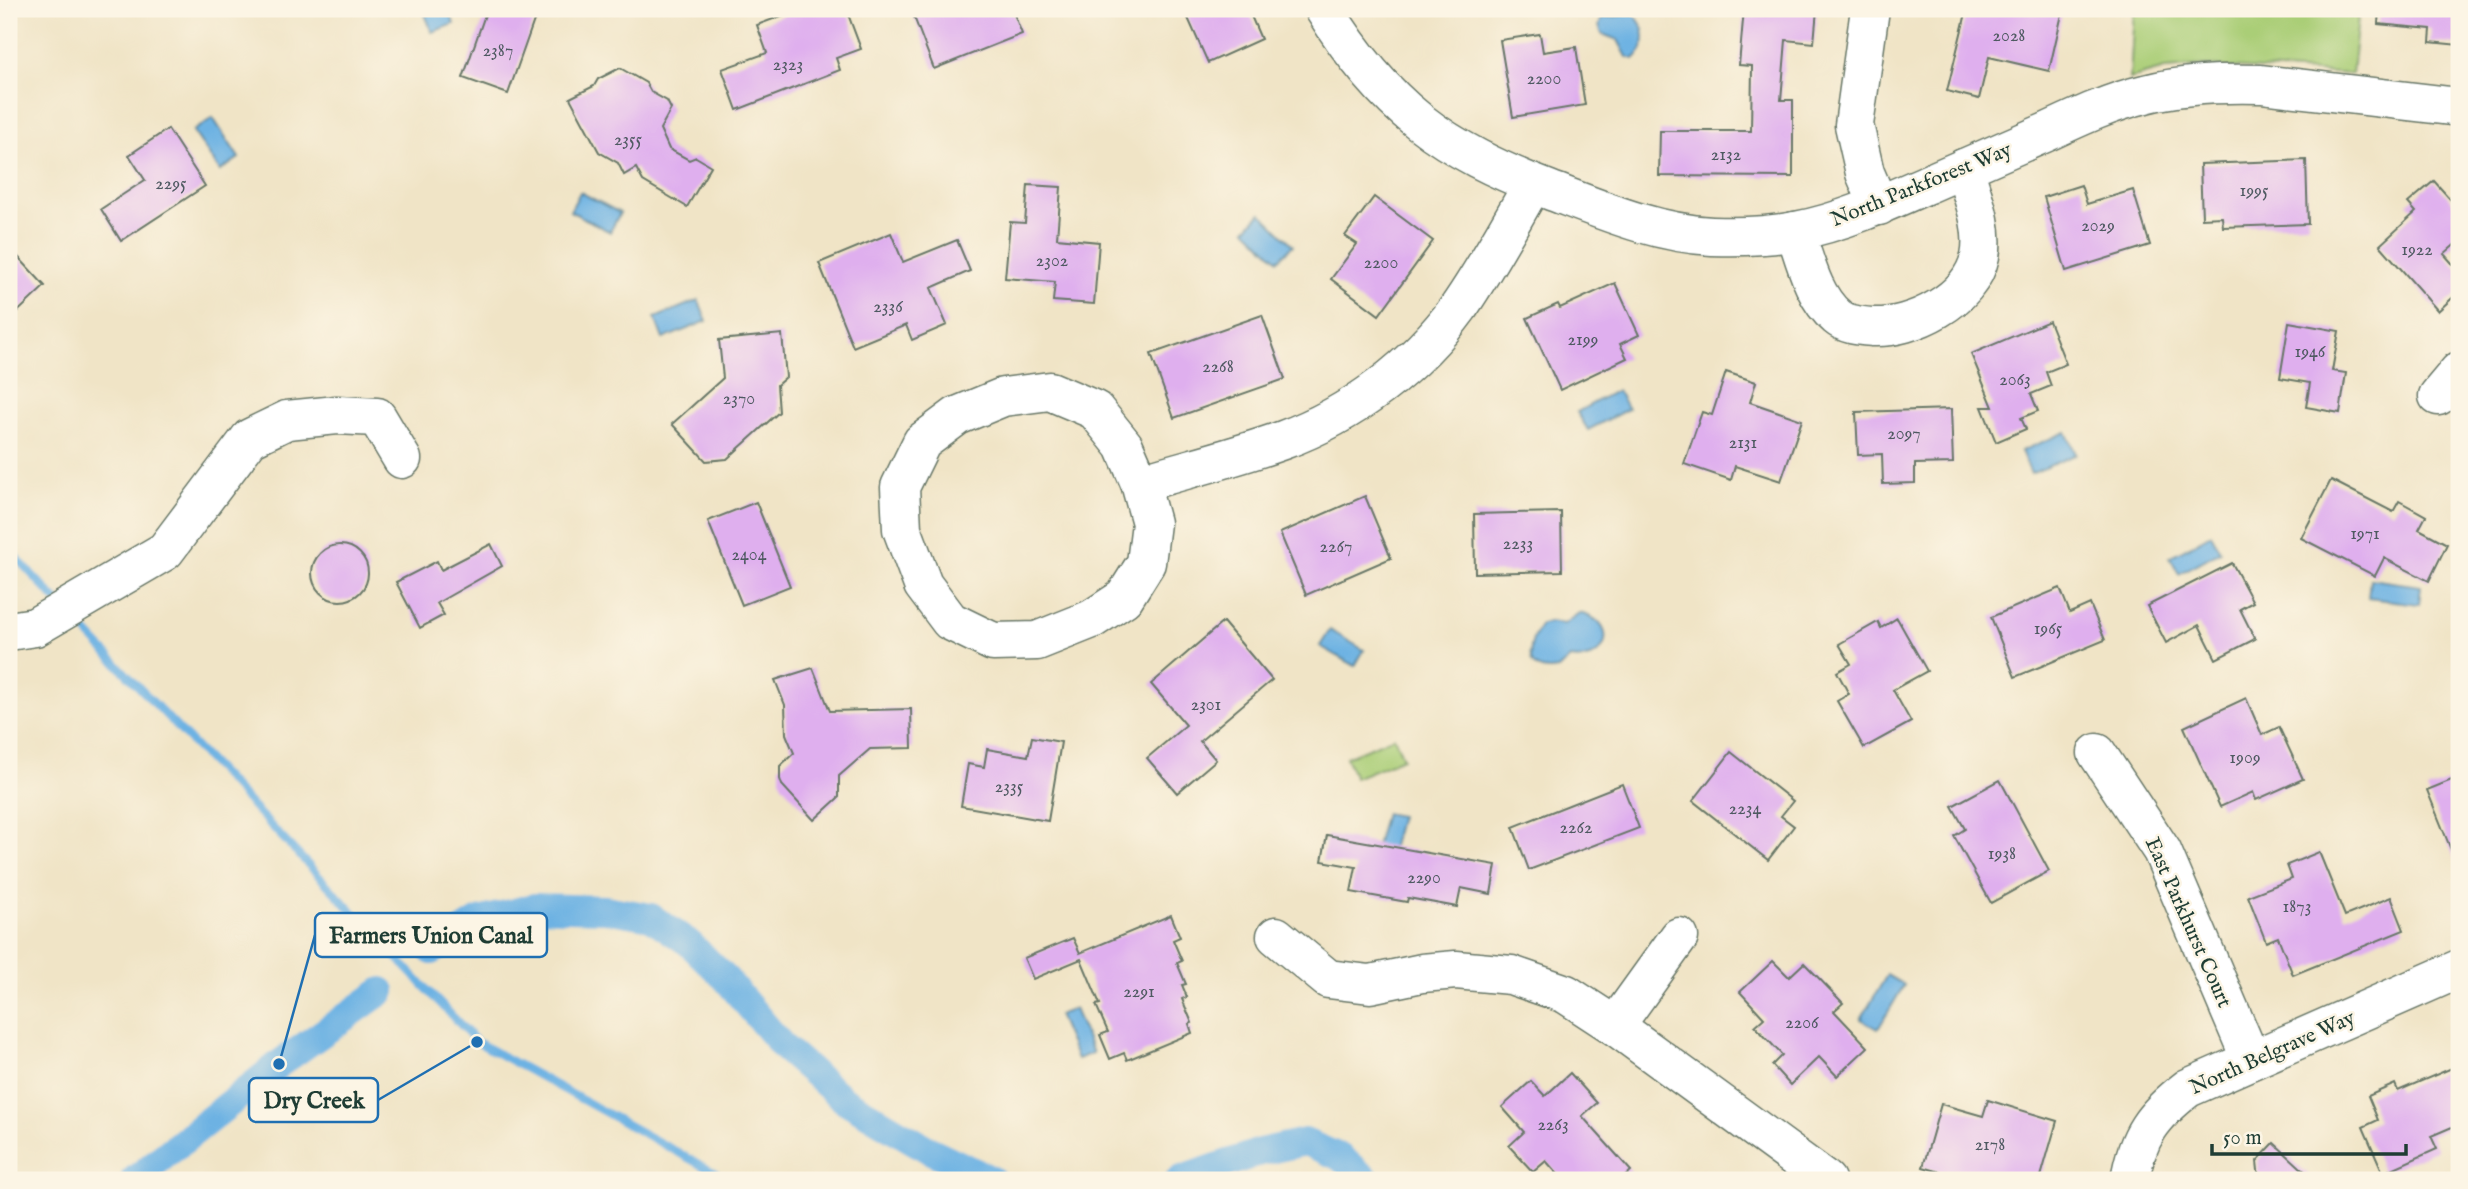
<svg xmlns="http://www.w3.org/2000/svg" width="2468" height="1189" font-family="'IM FELL English',serif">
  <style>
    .green { fill: #aace77; stroke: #648656; stroke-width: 2 }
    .water { fill: #6db2e3; stroke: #46788c; stroke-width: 2 }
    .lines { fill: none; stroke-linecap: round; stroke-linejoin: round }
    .stream { stroke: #6db2e3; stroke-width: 8 }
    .canal { stroke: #6db2e3; stroke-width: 28 }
    .building { fill: #dfafee }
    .minor-casing { stroke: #687767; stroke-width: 41 }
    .minor { stroke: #fff; stroke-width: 38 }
    .labels { text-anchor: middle; stroke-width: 5; stroke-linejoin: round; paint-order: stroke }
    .number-label { font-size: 18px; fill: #4f5a62 }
    .street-label { font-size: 21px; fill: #1f3d34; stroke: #fcf5e5 }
    .leader { fill: none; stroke: #1f6fb2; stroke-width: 2.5 }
    .callout-dot { fill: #1f6fb2; stroke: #fcf5e5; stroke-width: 2.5 }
    .callout { fill: #fcf5e5; stroke: #1f6fb2; stroke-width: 2.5 }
    .callout-label { font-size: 23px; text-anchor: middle; font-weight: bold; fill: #1f3d34 }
  </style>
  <rect width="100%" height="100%" fill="#fcf5e5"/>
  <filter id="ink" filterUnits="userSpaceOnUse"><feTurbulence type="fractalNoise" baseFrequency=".0143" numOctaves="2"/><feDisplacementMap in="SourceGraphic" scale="14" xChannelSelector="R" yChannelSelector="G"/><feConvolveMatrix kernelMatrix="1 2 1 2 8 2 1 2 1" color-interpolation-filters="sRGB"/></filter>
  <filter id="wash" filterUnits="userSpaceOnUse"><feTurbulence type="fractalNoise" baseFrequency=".00686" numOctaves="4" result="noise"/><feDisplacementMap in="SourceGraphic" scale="28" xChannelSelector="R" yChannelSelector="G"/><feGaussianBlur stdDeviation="1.57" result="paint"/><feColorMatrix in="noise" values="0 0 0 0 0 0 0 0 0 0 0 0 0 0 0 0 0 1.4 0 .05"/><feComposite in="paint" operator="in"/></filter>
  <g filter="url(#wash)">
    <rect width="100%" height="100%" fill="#f0e4c6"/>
    <!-- green -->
    <g class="green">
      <polygon points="2134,9 2359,9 2352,74 2206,66 2165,69 2130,79"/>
      <polygon points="1394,737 1403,758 1355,778 1346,757"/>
    </g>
    <!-- water -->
    <g class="water">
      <polygon points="423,9 449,9 454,24 432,32"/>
      <path d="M1633,14C1647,26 1648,47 1634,59L1627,57L1618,40L1602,34L1599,26L1602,18Z"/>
      <polygon points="213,118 239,158 220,171 193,131"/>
      <polygon points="580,192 620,213 610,232 570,211"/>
      <polygon points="1261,213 1293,245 1278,260 1246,229"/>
      <polygon points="698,300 707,321 663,339 655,318"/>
      <polygon points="1617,390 1628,409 1588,430 1577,412"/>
      <polygon points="2066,432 2076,454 2031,474 2021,451"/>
      <polygon points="2211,534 2220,551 2179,574 2170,557"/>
      <polygon points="2370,579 2421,586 2419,604 2368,598"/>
      <path d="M1579,613C1621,622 1609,665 1570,658L1558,669C1521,676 1528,644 1541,624L1549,622L1564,624Z"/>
      <polygon points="1330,630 1364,650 1355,666 1320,646"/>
      <polygon points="1385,813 1400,816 1391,850 1376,846"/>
      <polygon points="1887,975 1904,985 1878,1029 1861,1019"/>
      <polygon points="1074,1009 1093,1053 1077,1059 1058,1015"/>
    </g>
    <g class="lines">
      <!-- stream -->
      <g class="stream">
        <polyline points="9,550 57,601"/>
        <polyline points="74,619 477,1042 728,1180"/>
      </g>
      <!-- canal -->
      <g class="canal">
        <polyline points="432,951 479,921 534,907 605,909 651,917 689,943 726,979 784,1048 843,1099 929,1150 992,1180"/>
        <polyline points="134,1180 279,1064 382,991"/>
        <polyline points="1179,1180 1260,1152 1305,1142 1340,1157 1367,1180"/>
      </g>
    </g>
    <g id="blocks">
      <!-- building -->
      <g class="building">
        <polygon points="487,9 538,9 508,94 463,78"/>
        <polygon points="800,9 846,9 861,49 836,58 840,70 737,110 722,69 767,53 757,25"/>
        <polygon points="911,9 1012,9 1022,34 934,69"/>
        <polygon points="1184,9 1248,9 1261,39 1208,63"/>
        <polygon points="1744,9 1817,9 1814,43 1786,40 1781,100 1793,100 1793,177 1659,176 1660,131 1751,131 1752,66 1739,65"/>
        <polygon points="1967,9 2041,9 2062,14 2049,71 1989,57 1979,99 1947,91"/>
        <polygon points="2379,9 2459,9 2459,45 2430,42 2431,29 2378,24"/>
        <polygon points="1540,34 1543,52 1576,47 1585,105 1513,117 1500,40"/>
        <polygon points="620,68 646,83 651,92 667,101 671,109 660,129 669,149 689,160 696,157 711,166 687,207 643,181 636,168 624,175 618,163 599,152 570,98 594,86 598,79"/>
        <polygon points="168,129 205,186 121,241 101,209 145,180 129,155"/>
        <polygon points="2306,160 2308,224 2223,227 2222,217 2202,218 2200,164"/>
        <polygon points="2434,181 2459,209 2459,241 2444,254 2459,271 2459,292 2438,311 2380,245 2416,212 2408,203"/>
        <polygon points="1028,185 1061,187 1057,238 1099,242 1094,304 1053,301 1055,282 1005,278 1010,222 1025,223"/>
        <polygon points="2081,185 2087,204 2133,190 2150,245 2066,271 2044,197"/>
        <polygon points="1374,197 1433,241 1379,315 1331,279 1357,244 1345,236"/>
        <polygon points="891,233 903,262 957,240 970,271 931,288 947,325 912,340 906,325 853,347 819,263"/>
        <polygon points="9,247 45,286 9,320"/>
        <polygon points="1615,283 1639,335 1620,344 1627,358 1560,390 1527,318 1558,304 1560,308"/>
        <polygon points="1262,315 1285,379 1174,418 1151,354"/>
        <polygon points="2049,321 2066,364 2046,372 2051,386 2031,394 2038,411 2021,418 2026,429 1996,442 1982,407 1993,407 1971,354"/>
        <polygon points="2289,322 2339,331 2332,371 2346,373 2340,413 2306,407 2310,383 2280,378"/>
        <polygon points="782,334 786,377 777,385 779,412 727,459 706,461 672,424 723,378 719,340"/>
        <polygon points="1726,372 1756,382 1750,402 1802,420 1781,481 1735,466 1731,480 1684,464 1702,412 1712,415"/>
        <polygon points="1951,409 1953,463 1915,464 1915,483 1883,484 1882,454 1858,455 1856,412"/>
        <polygon points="2331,480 2393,512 2399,501 2426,516 2419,529 2447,544 2429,581 2384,558 2375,576 2301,538"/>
        <polygon points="1365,496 1391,558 1306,595 1280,533"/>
        <polygon points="756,502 790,586 742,605 708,521"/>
        <polygon points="1561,512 1562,571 1475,573 1474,514"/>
        <polygon points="491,544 502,566 437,603 444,615 420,628 396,582 437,561 441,570"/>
        <circle cx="340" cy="573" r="28"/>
        <polygon points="2232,563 2253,602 2240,609 2255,639 2216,659 2199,625 2166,643 2147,606"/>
        <polygon points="2060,588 2070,613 2090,604 2105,640 2015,677 1991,617"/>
        <polygon points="1897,618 1927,671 1893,690 1911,722 1864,748 1837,701 1849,694 1837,672 1851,664 1839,644 1878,622 1881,628"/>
        <polygon points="1223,622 1272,680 1200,741 1216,760 1177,793 1147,758 1186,725 1151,684"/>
        <polygon points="813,668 830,711 911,709 912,748 870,749 839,776 839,797 814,820 782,785 780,779 780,766 794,753 786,734 785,705 775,680"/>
        <polygon points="2246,698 2262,735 2279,727 2303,779 2256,800 2253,792 2220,807 2184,727"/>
        <polygon points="1032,737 1061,742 1048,821 961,806 968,764 984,767 987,749 1028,756"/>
        <polygon points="1731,752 1793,801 1781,816 1794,826 1768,860 1693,801"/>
        <polygon points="2459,777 2459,866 2458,867 2427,790"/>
        <polygon points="2000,780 2049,871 1991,903 1954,836 1965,829 1952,806"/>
        <polygon points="1622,784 1639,828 1529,870 1513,827"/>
        <polygon points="1327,835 1496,865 1491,894 1461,888 1457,907 1408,898 1407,902 1351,892 1356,867 1322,861"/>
        <polygon points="2319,852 2345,916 2391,897 2404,930 2293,975 2278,937 2266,942 2248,896 2292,879 2287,865"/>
        <polygon points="1171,915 1180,937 1173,940 1182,961 1177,963 1186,984 1182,985 1187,997 1182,999 1192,1023 1189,1024 1192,1033 1127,1060 1124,1053 1110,1059 1100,1035 1108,1032 1096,1005 1100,1004 1081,959 1033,979 1024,958 1073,938 1080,953"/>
        <polygon points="1773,961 1789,977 1804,963 1843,1003 1834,1011 1868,1047 1837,1076 1819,1057 1790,1085 1772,1065 1782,1055 1755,1026 1764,1018 1740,992"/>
        <polygon points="2459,1065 2459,1124 2431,1136 2437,1149 2383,1173 2363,1127 2378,1120 2368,1096 2395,1084 2398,1091"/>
        <polygon points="1570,1073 1597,1103 1582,1116 1631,1171 1621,1180 1563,1180 1546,1161 1533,1172 1509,1146 1524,1132 1502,1107 1531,1081 1545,1096"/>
        <polygon points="1988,1100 2057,1121 2040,1180 1968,1180 1923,1167 1941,1104 1983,1116"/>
        <polygon points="2274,1143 2314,1180 2259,1180 2257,1161"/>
      </g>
    </g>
  </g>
  <g filter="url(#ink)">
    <use href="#blocks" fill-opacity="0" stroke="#687767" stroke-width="2"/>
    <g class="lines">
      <defs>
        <g id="minor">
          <path d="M1324,9C1385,108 1442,149 1549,190C1602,210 1655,233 1712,236C1739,237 1769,236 1796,231C1843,222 1887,202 1930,183C1969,166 2008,149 2047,132C2079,117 2111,102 2145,94C2183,84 2222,83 2261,84L2459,107"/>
          <polyline points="1870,9 1854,125 1865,173 1879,206"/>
          <path d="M1795,231C1805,260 1813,297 1837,317C1846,325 1860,326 1872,327C1912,329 1971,300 1980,256C1986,228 1972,195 1964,168"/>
          <polygon points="1050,391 1095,410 1124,446 1140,483 1151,523 1146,563 1124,598 1092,619 1037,641 993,642 950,621 923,585 902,529 900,487 922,442 957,416 1003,397"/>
          <polyline points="2438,396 2459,371"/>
          <path d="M1140,483C1187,469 1236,457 1283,440C1352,415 1416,366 1459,307C1486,268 1509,225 1533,184"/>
          <polyline points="9,631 35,627 165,551 250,438 287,420 337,415 377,417 402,459"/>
          <polyline points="2097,753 2162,851 2251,1060"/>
          <polyline points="1276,936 1328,979 1370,984 1422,973 1456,970 1511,975 1566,994 1615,1026 1826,1180"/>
          <polyline points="1615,1026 1679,937"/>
          <path d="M2130,1180C2137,1136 2153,1115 2188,1088L2459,969"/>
        </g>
      </defs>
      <!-- minor casing -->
      <use href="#minor" class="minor-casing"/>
      <!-- minor -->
      <use href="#minor" class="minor"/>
    </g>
  </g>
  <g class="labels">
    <!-- number labels -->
    <g class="number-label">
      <text x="2009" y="41">2028</text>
      <text x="498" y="56">2387</text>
      <text x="788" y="70">2323</text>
      <text x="1544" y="84">2200</text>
      <text x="628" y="145">2355</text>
      <text x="1726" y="160">2132</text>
      <text x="171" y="189">2295</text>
      <text x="2254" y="196">1995</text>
      <text x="2098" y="231">2029</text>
      <text x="2417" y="255">1922</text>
      <text x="1052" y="266">2302</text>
      <text x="1381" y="268">2200</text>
      <text x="888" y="312">2336</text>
      <text x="1583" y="345">2199</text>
      <text x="2310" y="357">1946</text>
      <text x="1218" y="372">2268</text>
      <text x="2015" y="385">2063</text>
      <text x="739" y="404">2370</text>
      <text x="1904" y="439">2097</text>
      <text x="1743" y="448">2131</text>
      <text x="2365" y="539">1971</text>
      <text x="1518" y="549">2233</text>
      <text x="1336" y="552">2267</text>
      <text x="749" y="560">2404</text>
      <text x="2048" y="634">1965</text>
      <text x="1206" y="710">2301</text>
      <text x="2245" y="763">1909</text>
      <text x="1009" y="792">2335</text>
      <text x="1745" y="814">2234</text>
      <text x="1576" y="833">2262</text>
      <text x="2002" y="859">1938</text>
      <text x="1424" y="883">2290</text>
      <text x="2297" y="912">1873</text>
      <text x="1139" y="997">2291</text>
      <text x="1802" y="1028">2206</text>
      <text x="1553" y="1130">2263</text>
      <text x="1990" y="1150">2178</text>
    </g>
    <!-- street labels -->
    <g class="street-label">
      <text transform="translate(1921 184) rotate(-22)" y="7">North Parkforest Way</text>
      <text transform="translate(2189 922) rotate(66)" y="7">East Parkhurst Court</text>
      <text transform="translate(2272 1052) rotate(-24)" y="7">North Belgrave Way</text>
    </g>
  </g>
  <!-- callouts -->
  <path class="leader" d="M279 1064L315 935M477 1042L378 1100"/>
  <g class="callout-dot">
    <circle cx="279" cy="1064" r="7"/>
    <circle cx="477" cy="1042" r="7"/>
  </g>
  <g class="callout">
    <rect x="315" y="913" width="232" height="44" rx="7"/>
    <rect x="249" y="1078" width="129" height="44" rx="7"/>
  </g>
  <g class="callout-label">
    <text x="431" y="943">Farmers Union Canal</text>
    <text x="314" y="1108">Dry Creek</text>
  </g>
  <!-- margin -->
  <rect width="2468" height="1189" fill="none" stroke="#fcf5e5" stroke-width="35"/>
  <!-- scale -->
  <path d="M2212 1144v10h194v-10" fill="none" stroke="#1f3d34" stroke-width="3.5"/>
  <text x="2223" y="1144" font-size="21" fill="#1f3d34" stroke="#fcf5e5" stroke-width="5" paint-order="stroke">50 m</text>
</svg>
